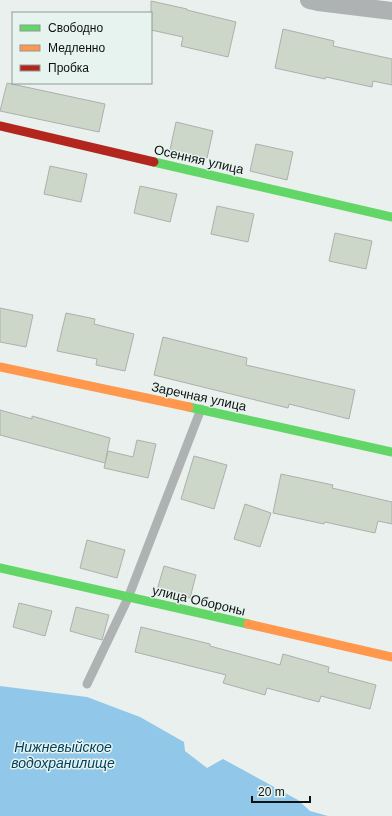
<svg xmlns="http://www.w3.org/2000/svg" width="392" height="816" font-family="Helvetica,sans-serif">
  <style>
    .water { fill: #91c7e9 }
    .building { fill: #ccd7c9; stroke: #acb0ad }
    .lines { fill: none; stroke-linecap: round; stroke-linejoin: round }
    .lane { stroke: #afb2b2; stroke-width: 9 }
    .street { stroke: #afb2b2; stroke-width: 18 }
    .fast { stroke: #63d668; stroke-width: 9 }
    .slow { stroke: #ff974d; stroke-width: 9 }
    .jam { stroke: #b3261e; stroke-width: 9 }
    .labels { text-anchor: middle; stroke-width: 3; stroke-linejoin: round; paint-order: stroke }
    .street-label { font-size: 13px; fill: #0d110f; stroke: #e7f3ee }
    .water-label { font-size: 14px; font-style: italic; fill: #004060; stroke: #e7f3ee }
  </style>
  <rect width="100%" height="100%" fill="#eaf0ed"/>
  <!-- water -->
  <polygon class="water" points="0,686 87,697 140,717 184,742 185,751 207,768 223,759 298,800 310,811 328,816 0,816"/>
  <!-- building -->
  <g class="building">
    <polygon points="151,1 187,9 187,10 236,22 228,57 181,46 183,37 151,30"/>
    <polygon points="283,29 334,41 333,46 392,59 392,85 373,81 372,87 326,77 325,79 275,68"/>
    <polygon points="7,83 105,104 99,132 0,111"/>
    <polygon points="176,122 213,131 207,158 170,150"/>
    <polygon points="256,144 293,152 287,180 250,171"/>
    <polygon points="50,166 87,174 81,202 44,194"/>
    <polygon points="140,186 177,194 170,222 134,213"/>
    <polygon points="217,206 254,214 248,242 211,234"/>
    <polygon points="335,233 372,241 366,269 329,261"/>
    <polygon points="0,308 33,315 26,347 0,342"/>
    <polygon points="66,313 95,319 94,324 134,334 125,371 96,365 97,359 57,351"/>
    <polygon points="163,337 247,358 246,365 355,390 349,419 289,404 288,408 154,375"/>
    <polygon points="0,410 32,419 32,416 110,438 105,463 0,435"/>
    <polygon points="137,440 156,444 148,478 104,468 108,451 133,457"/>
    <polygon points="194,456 227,465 214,509 181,499"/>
    <polygon points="281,474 333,485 332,488 392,502 392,524 378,521 375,533 325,522 324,524 273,513"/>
    <polygon points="245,504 271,513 260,547 234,539"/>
    <polygon points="87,540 125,550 117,578 80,568"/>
    <polygon points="164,566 196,575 190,598 157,590"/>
    <polygon points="19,603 52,611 45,636 13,627"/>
    <polygon points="76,607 109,615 102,640 70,631"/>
    <polygon points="141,627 210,644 210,646 280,665 283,654 329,667 328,672 376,685 370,709 321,696 319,702 267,688 265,695 223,683 226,675 135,652"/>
  </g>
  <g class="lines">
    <!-- lane -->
    <polyline class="lane" points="87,684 128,598 201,409"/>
    <!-- street -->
    <polyline class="street" points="309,0 318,2 392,11"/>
    <!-- fast -->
    <g class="fast">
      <polyline points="154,162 392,217"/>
      <polyline points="189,407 392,452"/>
      <polyline points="0,568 248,624"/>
    </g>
    <!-- slow -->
    <g class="slow">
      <polyline points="0,367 189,407"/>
      <polyline points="248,624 392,657"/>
    </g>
    <!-- jam -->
    <polyline class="jam" points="0,126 154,162"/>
  </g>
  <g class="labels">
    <!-- street labels -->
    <g class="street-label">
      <text transform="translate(199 159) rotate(13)" y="5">Осенняя улица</text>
      <text transform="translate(199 396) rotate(12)" y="5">Заречная улица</text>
      <text transform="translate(199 600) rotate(13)" y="5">улица Обороны</text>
    </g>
    <!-- water labels -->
    <g class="water-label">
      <text x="63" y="752">Нижневыйское<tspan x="63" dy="16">водохранилище</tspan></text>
    </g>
  </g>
  <!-- legend -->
  <rect x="12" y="12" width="140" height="72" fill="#e7f3ee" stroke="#909995"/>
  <rect x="20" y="25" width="20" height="6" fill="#63d668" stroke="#909995"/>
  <text x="48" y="32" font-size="12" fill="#0d110f">Свободно</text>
  <rect x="20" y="45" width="20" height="6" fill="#ff974d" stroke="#909995"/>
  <text x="48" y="52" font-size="12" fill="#0d110f">Медленно</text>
  <rect x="20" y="65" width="20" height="6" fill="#b3261e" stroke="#909995"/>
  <text x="48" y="72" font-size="12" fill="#0d110f">Пробка</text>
  <!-- scale -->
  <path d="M252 796v6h58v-6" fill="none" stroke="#0d110f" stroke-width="2"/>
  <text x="258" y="796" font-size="12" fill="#0d110f" stroke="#e7f3ee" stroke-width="3" paint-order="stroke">20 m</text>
</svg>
